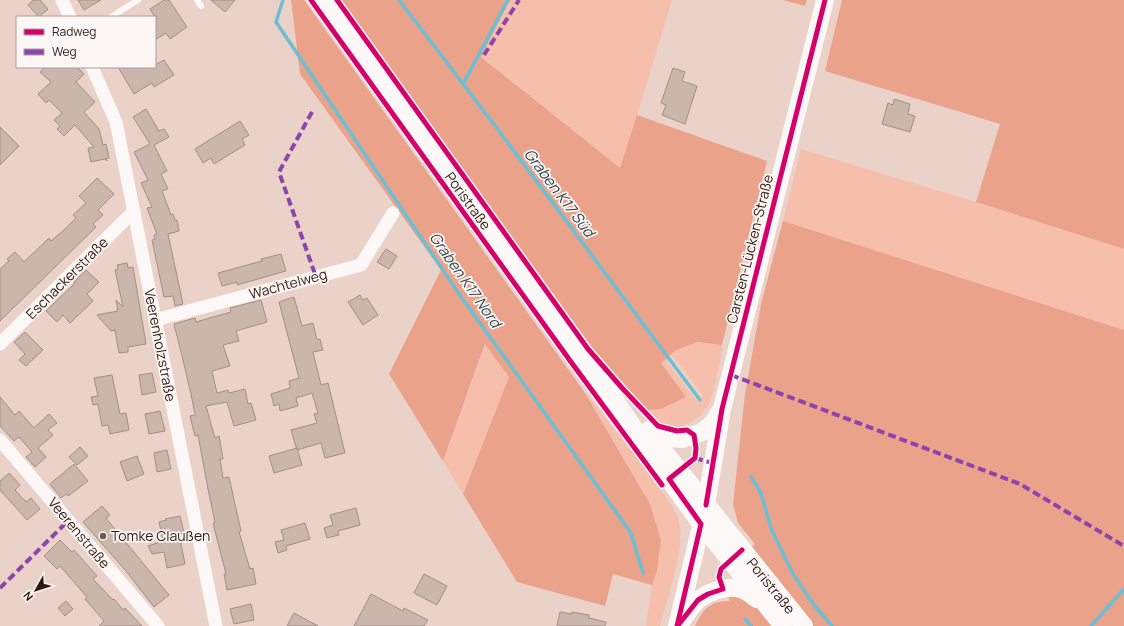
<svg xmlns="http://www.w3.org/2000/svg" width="1124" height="626" font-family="Manrope,sans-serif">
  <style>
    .green { fill: #f5bfac }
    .forest { fill: #eaa28a }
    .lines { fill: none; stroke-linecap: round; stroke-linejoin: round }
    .stream { stroke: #6cbed3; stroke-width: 3.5 }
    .building { fill: #cab6ab; stroke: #a28f84 }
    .lane { stroke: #fcf8f7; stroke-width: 6 }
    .street { stroke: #fcf8f7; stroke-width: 13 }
    .secondary { stroke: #fcf8f7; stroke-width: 18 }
    .quiet { stroke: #8e44ad; stroke-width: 4; stroke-dasharray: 8 4; stroke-linecap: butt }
    .cycleway-casing { stroke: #fcf6f4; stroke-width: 8 }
    .cycleway { stroke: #d6006c; stroke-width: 5 }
    .poi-dot { fill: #705a52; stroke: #fcf6f4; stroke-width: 1.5 }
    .labels { text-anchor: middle; stroke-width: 3.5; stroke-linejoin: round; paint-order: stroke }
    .street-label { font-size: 14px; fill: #2e1912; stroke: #fcf6f4 }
    .poi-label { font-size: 14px; fill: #2e1912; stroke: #fcf6f4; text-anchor: start }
    .water-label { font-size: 15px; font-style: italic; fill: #2c474f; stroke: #fcf6f4 }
  </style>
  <rect width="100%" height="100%" fill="#ebd2c9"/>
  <!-- green -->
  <g class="green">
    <polygon points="510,0 672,0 621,169 481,57"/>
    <polygon points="801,149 976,202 1124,249 1124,330 783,221"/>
    <path d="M698,342L722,345V352C718,368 715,398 705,410C700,417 692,421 685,425V427C666,430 656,425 646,410L661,409L660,363L665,359L697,401L703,396L671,354L676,350Z"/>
    <polygon points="486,344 509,377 463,494 443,461"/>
    <path d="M585,393L658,482L656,484C665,495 675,507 679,521C686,546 667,600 660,626H646L652,585L657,571L661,540L650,504Z"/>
  </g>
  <!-- forest -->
  <g class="forest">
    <polygon points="291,0 304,0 585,393 650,504 661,540 657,571 652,585 613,574 605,606 517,582 463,494 509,377 485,344 443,461 389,374 441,270 300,74"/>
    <polygon points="341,0 510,0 481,57 620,168 637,115 767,161 722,345 698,342 676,350 661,363 686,397 661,409 646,410 604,363 531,265"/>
    <polygon points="783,0 807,0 805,6"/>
    <polygon points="842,0 1124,0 1124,249 976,202 1000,124 825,71"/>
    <polygon points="783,221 1124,330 1124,626 812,626 749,550 755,544 738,523 733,504 745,394 761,304"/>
    <path d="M728,593L746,597L777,626H695C703,609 710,601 729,601Z"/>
  </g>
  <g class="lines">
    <!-- stream -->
    <g class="stream">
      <polyline points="283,0 276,22 459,294 631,533 643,573"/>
      <polyline points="399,0 502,135 700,400"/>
      <polyline points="463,84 508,0"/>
      <polyline points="751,477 761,493 772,531 793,574 814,605 832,626"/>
      <polyline points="745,619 751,626"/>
      <polyline points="1091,626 1124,589"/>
    </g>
  </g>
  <!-- building -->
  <g class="building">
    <polygon points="33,0 40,0 48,9 39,17 28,5"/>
    <polygon points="78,0 101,0 84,10"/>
    <polygon points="164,0 169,0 187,27 170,39 166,33 155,40 155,17 150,9"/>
    <polygon points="211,0 235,0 225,12"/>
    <polygon points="164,60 174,75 154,87 152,83 134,94 118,67 155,67 155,65"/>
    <polygon points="45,67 77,67 84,74 76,82 95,102 84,112 99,129 103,145 106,144 109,158 106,159 107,161 105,159 91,162 88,148 94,147 75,125 64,136 57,129 60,126 54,120 62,113 49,100 46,103 38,94 51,82 40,72"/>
    <polygon points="673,68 685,72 682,81 697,86 685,124 662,115 666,105 661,103"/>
    <polygon points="894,99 910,104 908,114 915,116 910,132 882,124 888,103 893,105"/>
    <polygon points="146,109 159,131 164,129 169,137 154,145 167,171 161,174 168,189 162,191 171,215 173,214 175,220 177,220 179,231 168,234 183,304 175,306 173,296 164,297 152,240 155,239 154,235 157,234 147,208 152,207 141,183 148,180 134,152 150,144 133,117"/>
    <polygon points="240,121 249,135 242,139 245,145 214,164 211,158 203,163 195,149"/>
    <polygon points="0,127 19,146 0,165"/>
    <polygon points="97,178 114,194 98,210 103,215 93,224 96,227 0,321 0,269 9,261 7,259 15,252 24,262 49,238 51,241 63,231 76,218 73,215 86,203 79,196"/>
    <polygon points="386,249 397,256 389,269 377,262"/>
    <polygon points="281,254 286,271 237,285 237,282 222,286 218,273 262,261 261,259"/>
    <polygon points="127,263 128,268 133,267 146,344 128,347 128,352 119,353 115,330 111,331 97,315 118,311 116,300 123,307 115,270 118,269 117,265"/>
    <polygon points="86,270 99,282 87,294 93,301 70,323 63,315 57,322 46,311 75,283 74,282"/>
    <polygon points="360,295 363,300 367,298 378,315 363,325 348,302"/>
    <polygon points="294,297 302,326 313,323 317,340 320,339 323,350 313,352 321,385 328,383 345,453 325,458 321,443 297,450 291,430 317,423 314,414 318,413 312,393 296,398 298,406 280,411 279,404 274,406 271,394 290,388 289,381 299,378 279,302"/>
    <polygon points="261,300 267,322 236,331 239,341 223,345 230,366 212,371 217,393 228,390 229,393 245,389 248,404 251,403 256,420 234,426 227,402 206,406 215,438 219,436 223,459 220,459 223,478 229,477 241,531 239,532 250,569 253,568 256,584 227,590 224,574 226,574 213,523 215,522 208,489 198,435 195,436 190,416 195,415 191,394 182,356 174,324 195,318 196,322 213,317 231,312 230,308"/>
    <polygon points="25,332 43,350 26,366 19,360 25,354 14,342"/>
    <polygon points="152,373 156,392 142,395 139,375"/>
    <polygon points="112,375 120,414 126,413 129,430 110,434 108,425 102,426 98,404 93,405 91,397 98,396 94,378"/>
    <polygon points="0,397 15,415 19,411 34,428 49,414 57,423 48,430 53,435 38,448 46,457 35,467 26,457 32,452 19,437 14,441 0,426"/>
    <polygon points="160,411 165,431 149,434 145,414"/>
    <polygon points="80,447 88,456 77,465 69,457"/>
    <polygon points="297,448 302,465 274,473 269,456"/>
    <polygon points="167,450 171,469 157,472 154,453"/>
    <polygon points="137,456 144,474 127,481 120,462"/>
    <polygon points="74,464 88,481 68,496 66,494 61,498 50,484"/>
    <polygon points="9,473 20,485 15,490 26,502 31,498 40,509 27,520 0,490 0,481"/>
    <polygon points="102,506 110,515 106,518 169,595 154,607 126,571 83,522"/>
    <polygon points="356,508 360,525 338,531 339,535 327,538 324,528 333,525 330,515"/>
    <polygon points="180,516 184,533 179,534 185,564 167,568 164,552 152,554 148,546 163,541 159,522 166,520 165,519"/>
    <polygon points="305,523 310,539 286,546 287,550 278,553 275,542 284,540 281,530"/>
    <polygon points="60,540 72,552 74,550 81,558 97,576 93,579 113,600 114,599 123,610 125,608 142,626 99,626 104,621 85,599 87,597 60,566 57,569 44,556"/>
    <polygon points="424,574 447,586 437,605 414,593"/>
    <polygon points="371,594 403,611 404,608 428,620 424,626 354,626"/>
    <polygon points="66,601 73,609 65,616 58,608"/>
    <polygon points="251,604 254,620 234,624 230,609"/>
    <polygon points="560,612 572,614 572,612 589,615 589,618 606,622 605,626 557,626"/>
    <polygon points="294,613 318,626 287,626"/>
  </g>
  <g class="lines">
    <!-- lane -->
    <g class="lane">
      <polyline points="197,0 201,6"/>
      <polyline points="111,17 138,0"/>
    </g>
    <!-- street -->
    <g class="street">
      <polyline points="62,0 70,17"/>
      <polyline points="92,67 116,122 216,626"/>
      <polyline points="155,320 361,265 393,213"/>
      <polyline points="0,344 134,211"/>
      <polyline points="0,440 158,626"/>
    </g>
    <!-- secondary -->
    <g class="secondary">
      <polyline points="323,0 576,350 615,400 658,464 701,524 783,626"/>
      <polyline points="649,430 660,437 682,439 702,432 713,423 720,411"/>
      <polyline points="650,434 804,626"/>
      <path d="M681,622C686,615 692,605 698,600C709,591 731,584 743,590C748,592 752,596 757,599"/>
      <polyline points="677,626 706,505 722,409 825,0"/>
    </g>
    <!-- quiet -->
    <g class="quiet">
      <polyline points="484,55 519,0"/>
      <polyline points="312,112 279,172 316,277"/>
      <polyline points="731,375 1020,484 1124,546"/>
      <polyline points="695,458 712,463"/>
      <polyline points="0,588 69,520"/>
    </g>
    <defs>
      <g id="cycleway">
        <polyline points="311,0 571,362 662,485"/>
        <polyline points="337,0 588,349 623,389 658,426 677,431 687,430 694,435 696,448 695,458 669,479 701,524 677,626"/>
        <polyline points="706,505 722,409 825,0"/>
        <polyline points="679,624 698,600 708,594 723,589 719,577 721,569 742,550"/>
      </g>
    </defs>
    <!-- cycleway casing -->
    <use href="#cycleway" class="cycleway-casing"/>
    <!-- cycleway -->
    <use href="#cycleway" class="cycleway"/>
  </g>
  <!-- markers -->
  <circle class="poi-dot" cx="103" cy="536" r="4"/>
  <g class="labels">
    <!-- street labels -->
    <g class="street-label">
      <text transform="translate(468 201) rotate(54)" y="5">Poristraße</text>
      <text transform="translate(750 249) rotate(-76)" y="5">Carsten-Lücken-Straße</text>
      <text transform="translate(67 278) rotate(-45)" y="5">Eschackerstraße</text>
      <text transform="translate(288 284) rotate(-15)" y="5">Wachtelweg</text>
      <text transform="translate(160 345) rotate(79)" y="5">Veerenholzstraße</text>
      <text transform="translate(79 533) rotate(50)" y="5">Veerenstraße</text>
      <text transform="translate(771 586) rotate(51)" y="5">Poristraße</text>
    </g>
    <!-- poi labels -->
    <g class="poi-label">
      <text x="111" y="541">Tomke Claußen</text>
    </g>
    <!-- water labels -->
    <g class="water-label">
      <text transform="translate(559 193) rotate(53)" y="5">Graben K17 Süd</text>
      <text transform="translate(465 280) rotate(55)" y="5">Graben K17 Nord</text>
    </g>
  </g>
  <!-- legend -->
  <rect x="16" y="16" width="140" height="52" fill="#fcf6f4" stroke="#aa9e9a"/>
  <rect x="24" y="29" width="20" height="6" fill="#d6006c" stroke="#aa9e9a"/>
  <text x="52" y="36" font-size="12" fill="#2e1912">Radweg</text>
  <rect x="24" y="49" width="20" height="6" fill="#8e44ad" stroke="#aa9e9a"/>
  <text x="52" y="56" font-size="12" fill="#2e1912">Weg</text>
  <!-- north arrow -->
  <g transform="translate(36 590) rotate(231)" stroke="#fcf6f4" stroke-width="3" paint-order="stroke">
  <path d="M0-3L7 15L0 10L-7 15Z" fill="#2e1912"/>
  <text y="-6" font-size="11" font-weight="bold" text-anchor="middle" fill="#2e1912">N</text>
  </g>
</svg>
